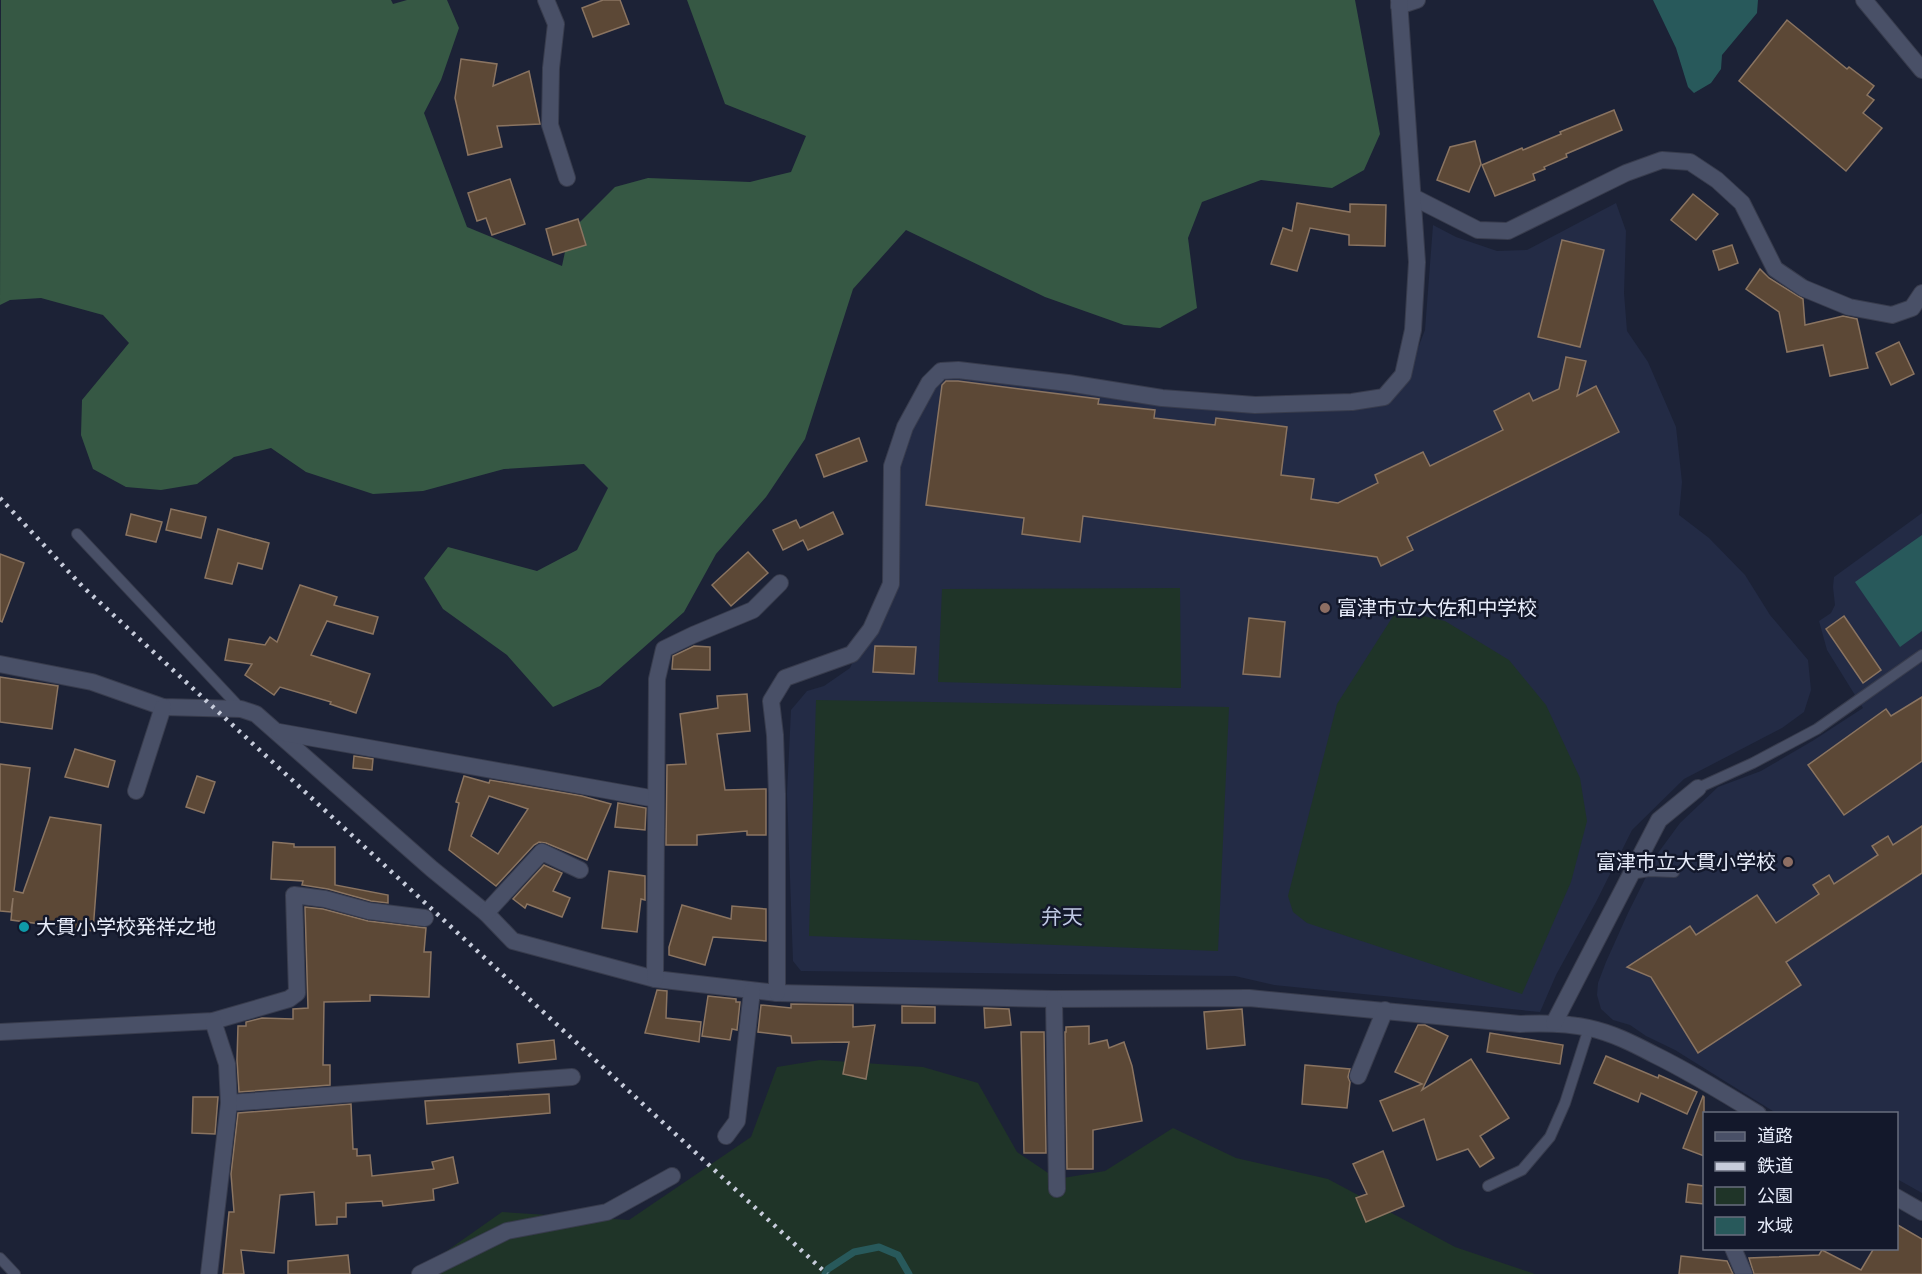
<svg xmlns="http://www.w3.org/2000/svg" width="1922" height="1274" font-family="'Varela Round','Noto Sans JP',sans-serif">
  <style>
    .built { fill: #232b45 }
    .green { fill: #1f3428 }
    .forest { fill: #365844 }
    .water { fill: #28595b }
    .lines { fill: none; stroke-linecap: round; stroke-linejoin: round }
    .stream { stroke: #28595b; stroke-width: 7 }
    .building { fill: #5c4836; stroke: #8a7461; stroke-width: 1.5; fill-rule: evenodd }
    .service-casing { stroke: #383c4d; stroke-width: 12 }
    .minor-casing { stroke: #383c4d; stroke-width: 18 }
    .tertiary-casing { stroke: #383c4d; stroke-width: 18 }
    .service { stroke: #495067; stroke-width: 10 }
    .minor { stroke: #495067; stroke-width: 16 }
    .tertiary { stroke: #495067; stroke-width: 16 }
    .rail { stroke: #c7ccdb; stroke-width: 4.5; stroke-dasharray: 3 6; stroke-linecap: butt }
    .education-dot { fill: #8d6e63; stroke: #13182b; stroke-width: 2 }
    .culture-dot { fill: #0f9aa8; stroke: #13182b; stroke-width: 2 }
    .labels { text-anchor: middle; stroke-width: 5; stroke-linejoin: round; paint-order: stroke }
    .poi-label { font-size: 20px; fill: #e7ecfa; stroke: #13182b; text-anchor: start }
    .neighbourhood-label { font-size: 21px; fill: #bfc8e3; stroke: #13182b }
  </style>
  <rect width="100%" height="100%" fill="#1c2236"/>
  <!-- built -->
  <g class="built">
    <polygon points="1616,203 1626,231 1624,293 1627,331 1648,362 1676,427 1682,482 1679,515 1709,538 1745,575 1770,615 1808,660 1811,690 1804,712 1782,728 1684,779 1632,830 1596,902 1556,975 1540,1012 1274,985 1235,976 801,971 793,961 787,794 791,710 807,691 824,686 850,668 867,631 889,602 901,463 903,423 935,387 959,370 1241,404 1369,397 1391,389 1414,358 1425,330 1433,225 1456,237 1497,251 1527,250"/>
    <polygon points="1922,513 1922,1193 1897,1179 1896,1114 1776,1113 1675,1050 1646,1036 1630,1025 1613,1020 1601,1009 1597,995 1598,983 1606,962 1628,913 1658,853 1680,823 1718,787 1761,771 1814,740 1863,708 1827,650 1819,621 1831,613 1835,605 1833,587 1834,577"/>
  </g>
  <!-- green -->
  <g class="green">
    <polygon points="1180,588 1181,688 938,682 942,589"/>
    <polygon points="1397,610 1445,621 1509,660 1546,705 1580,778 1587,821 1571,882 1522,994 1307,923 1293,912 1288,896 1337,704"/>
    <polygon points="816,700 1229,707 1218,951 809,936"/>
    <polygon points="820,1060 923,1067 978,1083 1017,1152 1057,1179 1105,1171 1173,1128 1236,1158 1328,1179 1455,1247 1535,1274 414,1274 502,1212 629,1220 751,1137 777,1067"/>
  </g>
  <!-- forest -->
  <polygon class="forest" points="1,0 391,0 393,4 407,0 447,0 459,28 441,80 424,113 467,227 562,266 569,233 615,187 648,178 750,182 791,172 806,136 725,104 687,0 1355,0 1380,134 1364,170 1332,188 1261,180 1202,202 1188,238 1197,308 1160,328 1124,325 1045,297 906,230 853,289 805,439 766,497 716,554 684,612 600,686 553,707 507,655 443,609 424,578 448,547 537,571 577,550 608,488 584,464 504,469 423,491 373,494 306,472 271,448 234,457 197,484 161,490 126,487 93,469 81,435 82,400 129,343 103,315 41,298 10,300 0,305"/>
  <!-- water -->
  <g class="water">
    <polygon points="1653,0 1758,0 1757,13 1722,55 1721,69 1711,83 1694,93 1688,87 1676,48"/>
    <polygon points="1922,535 1922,631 1900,647 1855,582"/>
  </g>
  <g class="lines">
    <!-- stream -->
    <polyline class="stream" points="825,1274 828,1269 854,1252 879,1247 898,1255 909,1274"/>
  </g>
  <!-- building -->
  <g class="building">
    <polygon points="603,0 620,0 629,24 593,37 582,8"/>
    <polygon points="1787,20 1847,69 1849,67 1874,86 1867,95 1874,100 1863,113 1882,128 1846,171 1739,81"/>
    <polygon points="461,59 497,64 493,86 529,71 540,124 497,126 502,147 468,155 455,98"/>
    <polygon points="1614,110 1622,130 1566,154 1567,157 1544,167 1545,169 1533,174 1535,180 1495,196 1482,165 1522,148 1523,150 1561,134 1560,132"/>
    <polygon points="1475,141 1481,164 1469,192 1437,180 1450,147"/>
    <polygon points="510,179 525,224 492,235 486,218 477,221 468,193"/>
    <polygon points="1693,194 1718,214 1696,240 1671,220"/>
    <polygon points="1297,203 1350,212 1350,204 1386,205 1385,246 1349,245 1349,235 1310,228 1297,271 1271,264 1283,228 1292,231"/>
    <polygon points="578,219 586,245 553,255 546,229"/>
    <polygon points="1562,240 1604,250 1580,347 1538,337"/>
    <polygon points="1732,245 1738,263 1719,270 1713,251"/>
    <polygon points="1760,269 1769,278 1803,299 1805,325 1843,316 1857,319 1868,368 1830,376 1823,345 1787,352 1779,312 1746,289"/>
    <polygon points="1899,342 1914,374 1891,385 1876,353"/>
    <polygon points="1566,357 1586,361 1577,396 1596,386 1619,432 1407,537 1413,550 1381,566 1377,557 1083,516 1080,542 1022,534 1024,518 926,505 942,385 946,381 958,381 1099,399 1098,404 1155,410 1154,418 1215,425 1216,418 1287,427 1281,475 1314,479 1311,499 1338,503 1378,483 1375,475 1423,452 1430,466 1503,430 1494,411 1529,393 1533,401 1559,389"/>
    <polygon points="859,438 867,461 824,477 816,455"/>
    <polygon points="171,509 206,517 201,538 166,530"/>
    <polygon points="833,512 843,534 808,550 803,540 783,550 773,530 796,520 800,528"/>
    <polygon points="131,514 162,522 156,542 126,535"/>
    <polygon points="218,529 269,543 262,569 238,563 232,584 205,578"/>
    <polygon points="748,552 768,573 731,606 712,585"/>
    <polygon points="0,554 24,563 2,622 0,621"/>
    <polygon points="300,585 337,597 334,605 378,617 373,634 327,621 311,655 370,674 356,713 330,704 331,702 280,687 274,695 245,675 252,664 225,660 229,639 265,645 270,637 277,642"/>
    <polygon points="1844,616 1881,670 1863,683 1826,629"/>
    <polygon points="1249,618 1285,622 1280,677 1243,674"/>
    <polygon points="694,646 710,647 710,670 672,669 673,656"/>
    <polygon points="875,646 916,647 914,674 873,672"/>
    <polygon points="0,677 58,686 52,729 0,722"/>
    <polygon points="747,694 750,731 717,734 725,790 766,789 766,835 747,835 747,831 697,835 697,845 666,845 667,765 686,764 680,714 718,708 717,696"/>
    <polygon points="1922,697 1922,761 1844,815 1808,765 1886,709 1891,716"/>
    <polygon points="75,749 115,761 108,787 65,777"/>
    <polygon points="354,756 373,759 372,770 353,768"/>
    <polygon points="0,764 30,768 14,891 23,893 50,817 101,825 93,931 11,920 13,898 11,912 0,911"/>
    <polygon points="197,776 215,782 204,813 186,807"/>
    <path d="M464,776L489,783L490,780L582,796L611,804L587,860L546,843L539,842L534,845L496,886L449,850L459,803L456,802ZM489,796L528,809L498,854L471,836Z"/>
    <polygon points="618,803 646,808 645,830 615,827"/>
    <polygon points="1922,826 1922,873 1786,962 1801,985 1698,1053 1651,977 1627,967 1690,926 1696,935 1757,895 1776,923 1819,894 1813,885 1829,875 1834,884 1878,855 1872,846 1888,836 1893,845"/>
    <polygon points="273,842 294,844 294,847 335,847 335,885 388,895 388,903 371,901 328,889 302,885 303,881 271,879"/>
    <polygon points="544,865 562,873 553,891 570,898 562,917 527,904 525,908 513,899"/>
    <polygon points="609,871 645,876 645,900 641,899 637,932 602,928"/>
    <polygon points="682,905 731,919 732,906 766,909 766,941 713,937 705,965 669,955 669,947"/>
    <polygon points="305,907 323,909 368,921 426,928 424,952 431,952 429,997 370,995 370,1001 324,1002 323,1065 330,1065 330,1085 239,1092 237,1060 238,1026 246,1026 246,1022 262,1018 293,1019 293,1009 308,1008"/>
    <polygon points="657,990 667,991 666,1018 701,1022 699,1042 645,1033"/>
    <polygon points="708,996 736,999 736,1002 740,1002 737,1030 732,1029 730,1040 702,1036"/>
    <polygon points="791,1004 853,1005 853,1027 875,1025 866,1079 843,1074 849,1042 792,1043 791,1036 758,1032 761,1005 791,1008"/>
    <polygon points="902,1006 935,1007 935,1023 902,1023"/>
    <polygon points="984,1008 1009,1009 1011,1025 985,1028"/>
    <polygon points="1242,1009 1245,1045 1207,1049 1204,1012"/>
    <polygon points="1418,1025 1425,1025 1448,1036 1422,1090 1471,1059 1509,1118 1480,1136 1494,1158 1480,1167 1468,1149 1437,1160 1424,1119 1393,1131 1380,1101 1422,1084 1395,1072"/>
    <polygon points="1089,1026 1089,1044 1107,1040 1109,1048 1124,1042 1132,1066 1142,1121 1093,1130 1093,1169 1067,1169 1065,1032 1066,1032 1066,1027"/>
    <polygon points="1021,1032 1044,1032 1046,1153 1024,1153"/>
    <polygon points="1490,1033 1563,1045 1560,1064 1487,1052"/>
    <polygon points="554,1040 556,1059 519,1063 517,1044"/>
    <polygon points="1606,1056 1658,1078 1659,1075 1697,1092 1687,1114 1641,1093 1638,1102 1594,1083"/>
    <polygon points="1305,1065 1350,1069 1348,1077 1350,1082 1347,1108 1302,1104"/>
    <polygon points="549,1094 550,1113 427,1124 425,1101"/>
    <polygon points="1703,1096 1704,1097 1704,1156 1683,1148"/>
    <polygon points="193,1097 218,1097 215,1134 192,1133"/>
    <polygon points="351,1104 353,1149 357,1149 357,1156 370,1155 372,1176 434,1169 432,1162 453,1157 458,1183 433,1189 434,1200 383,1206 382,1201 346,1203 346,1217 337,1217 337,1224 316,1225 314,1192 280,1195 274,1253 241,1250 244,1274 223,1274 229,1212 234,1212 231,1174 238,1113"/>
    <polygon points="1383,1151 1404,1206 1366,1222 1356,1198 1367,1194 1353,1164"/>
    <polygon points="1688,1184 1704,1186 1704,1204 1686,1202"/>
    <polygon points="1896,1224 1922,1239 1922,1274 1754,1274 1749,1258 1819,1255 1822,1250 1861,1270 1874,1248 1896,1248"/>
    <polygon points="348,1255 350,1274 288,1274 288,1261"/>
    <polygon points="1681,1256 1727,1261 1733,1274 1679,1274"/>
  </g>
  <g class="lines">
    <defs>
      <g id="service">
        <polyline points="77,534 241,709"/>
        <polyline points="1698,788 1753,763 1817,729 1922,655"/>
        <polyline points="1631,874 1649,871 1674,872"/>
        <polyline points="1488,1186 1522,1170 1550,1137 1565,1103 1589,1028"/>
        <polyline points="0,1258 15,1274"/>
      </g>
      <g id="minor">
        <polyline points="546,0 556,24 551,68 550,125 567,178"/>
        <polyline points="1399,6 1417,0"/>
        <polyline points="1413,197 1478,230 1508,231 1626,173 1662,160 1690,162 1717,180 1742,203 1775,269 1803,288 1849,307 1892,315 1912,308 1922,293"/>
        <path d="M0,664L92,682L163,707L241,709L256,714L432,869L486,913L513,941L655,979L777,993L1054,999L1249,998L1520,1024C1543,1023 1566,1023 1589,1028C1612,1033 1632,1043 1653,1054C1690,1072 1724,1093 1758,1114"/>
        <polyline points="279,732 656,799"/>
        <polyline points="136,791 163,707"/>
        <polyline points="486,913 542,852 580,870"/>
        <polyline points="655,979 657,679 664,649 693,635 753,610 780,583"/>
        <polyline points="777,993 777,794 775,735 771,701 785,678 852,654 871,629 891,584 892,466 905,427 929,383 941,371 958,370 1068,383 1162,398 1255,405 1352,402 1384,397 1403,375 1413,330 1417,262 1399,0"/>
        <polyline points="1054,999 1057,1189"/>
        <polyline points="1554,1023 1659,820 1698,788"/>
        <polyline points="0,1032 213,1021 289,999 297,993 294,895 325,899 369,911 425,918"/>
        <polyline points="1358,1076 1385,1010"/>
        <polyline points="229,1103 572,1077"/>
        <polyline points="726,1136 737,1121 752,991"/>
        <polyline points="1896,1197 1922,1212"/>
        <polyline points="1733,1248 1744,1274"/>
        <polyline points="209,1274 229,1103 227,1064 213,1021"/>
        <polyline points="420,1274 507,1231 607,1212 672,1176"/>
      </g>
      <polyline id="tertiary" points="1864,0 1922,70"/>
    </defs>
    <!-- service casing -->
    <use href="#service" class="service-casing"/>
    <!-- minor casing -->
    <use href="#minor" class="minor-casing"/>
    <!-- tertiary casing -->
    <use href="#tertiary" class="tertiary-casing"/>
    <!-- service -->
    <use href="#service" class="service"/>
    <!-- minor -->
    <use href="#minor" class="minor"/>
    <!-- tertiary -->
    <use href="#tertiary" class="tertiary"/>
    <!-- rail -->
    <polyline class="rail" points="0,498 82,586 827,1274"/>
  </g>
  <!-- markers -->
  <g class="education-dot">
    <circle cx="1325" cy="608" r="6"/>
    <circle cx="1788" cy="862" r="6"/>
  </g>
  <circle class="culture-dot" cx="24" cy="927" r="6"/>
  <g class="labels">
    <!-- poi labels -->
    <g class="poi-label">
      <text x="1337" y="615">富津市立大佐和中学校</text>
      <text x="1776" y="869" text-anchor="end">富津市立大貫小学校</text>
      <text x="36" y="934">大貫小学校発祥之地</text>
    </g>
    <!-- neighbourhood labels -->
    <g class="neighbourhood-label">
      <text x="1062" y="924">弁天</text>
    </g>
  </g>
  <!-- legend -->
  <rect x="1703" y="1112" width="195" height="138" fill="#13182b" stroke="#686d7e" stroke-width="1.5"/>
  <rect x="1715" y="1132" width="30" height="9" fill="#495067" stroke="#686d7e" stroke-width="1.5"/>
  <text x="1757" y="1142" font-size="18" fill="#e7ecfa">道路</text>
  <rect x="1715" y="1162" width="30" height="9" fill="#c7ccdb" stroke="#686d7e" stroke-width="1.5"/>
  <text x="1757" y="1172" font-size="18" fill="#e7ecfa">鉄道</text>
  <rect x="1715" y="1187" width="30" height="18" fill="#1f3428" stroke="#686d7e" stroke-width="1.5"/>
  <text x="1757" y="1202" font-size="18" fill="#e7ecfa">公園</text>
  <rect x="1715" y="1217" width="30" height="18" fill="#28595b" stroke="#686d7e" stroke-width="1.5"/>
  <text x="1757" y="1232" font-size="18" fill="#e7ecfa">水域</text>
</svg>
